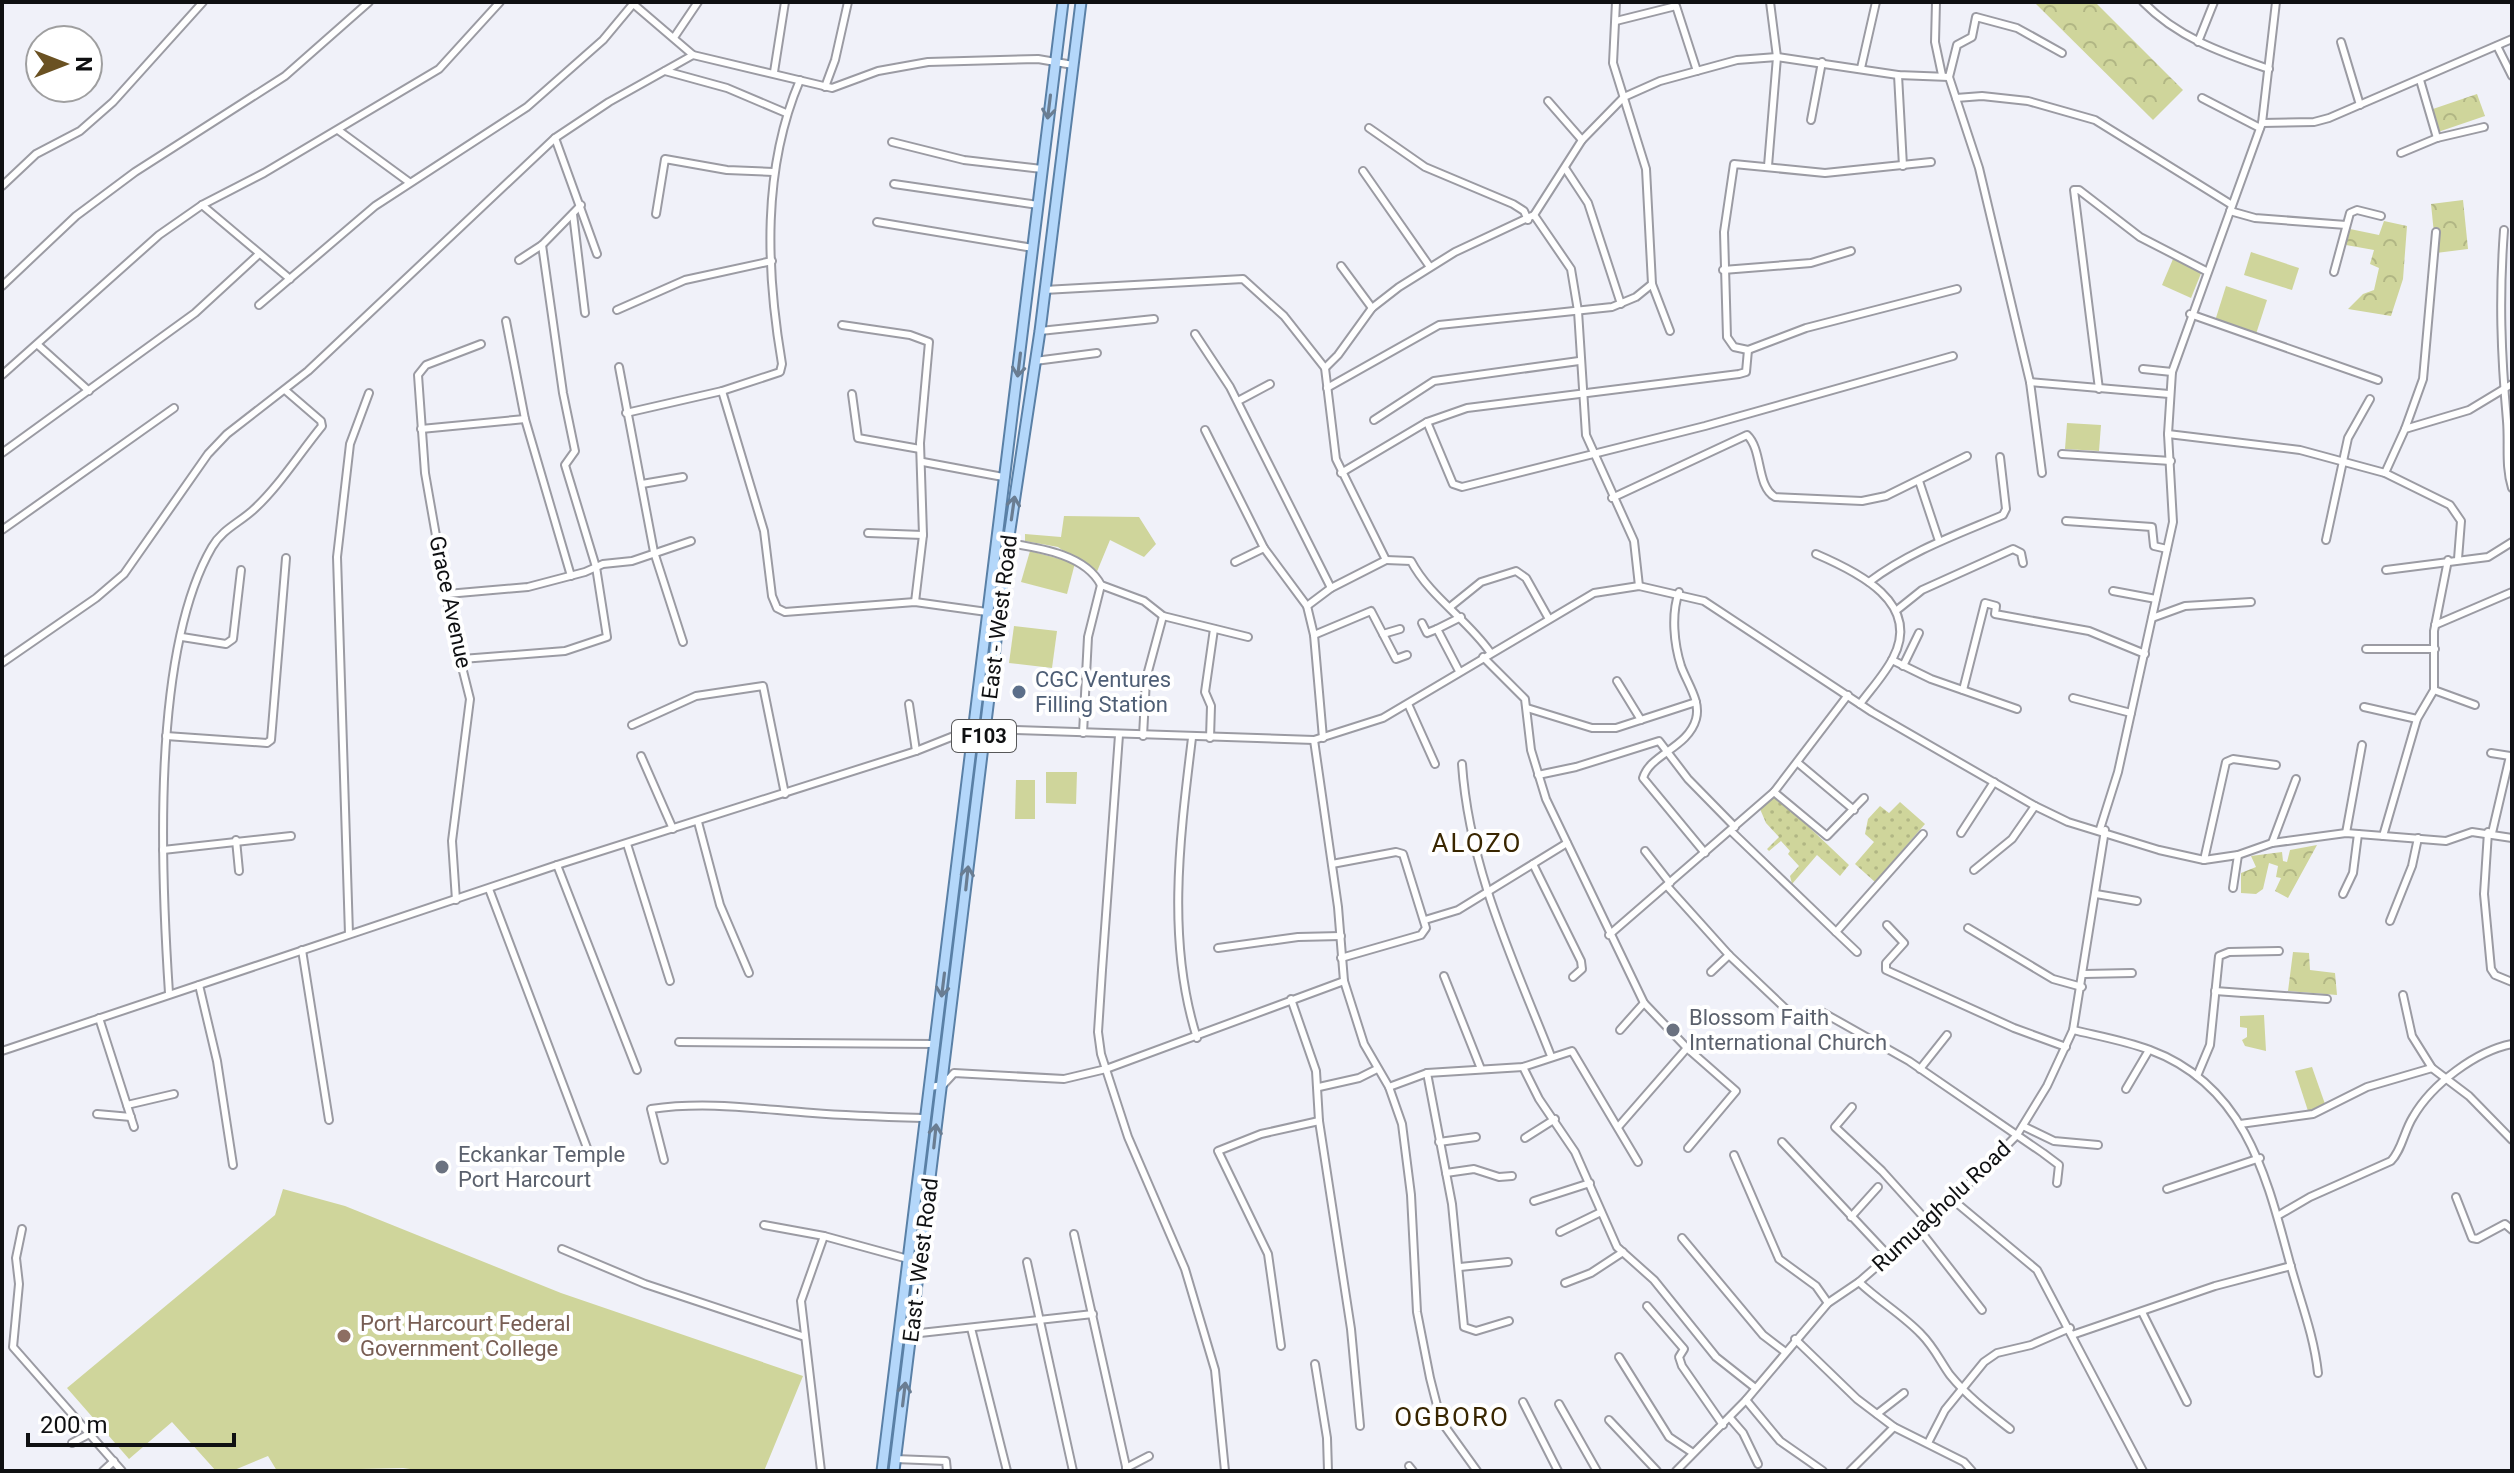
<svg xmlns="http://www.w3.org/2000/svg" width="2514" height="1473" font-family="Roboto,sans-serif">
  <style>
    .grass { fill: #cfd59b }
    .forest { fill: url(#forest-crowns) }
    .park { fill: url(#park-dots) }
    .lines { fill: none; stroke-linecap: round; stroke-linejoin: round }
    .street-casing { stroke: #9b9ba3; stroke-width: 10 }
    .primary-casing { stroke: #5a80a6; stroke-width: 13 }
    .street { stroke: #fff; stroke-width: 6 }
    .primary { stroke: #b4d7fa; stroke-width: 9 }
    .oneway { stroke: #6a7d92 }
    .service-dot { fill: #5c6f8a; stroke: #fff; stroke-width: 3 }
    .worship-dot { fill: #6b7280; stroke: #fff; stroke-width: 3 }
    .education-dot { fill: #8d6e63; stroke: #fff; stroke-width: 3 }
    .labels { text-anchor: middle; stroke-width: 8; stroke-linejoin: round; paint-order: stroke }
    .shield { fill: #fff; stroke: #575859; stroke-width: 2 }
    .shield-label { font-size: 20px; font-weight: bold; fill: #0f1012 }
    .street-label { font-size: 22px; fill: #0f1012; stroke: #fff }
    .service-label { font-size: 22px; fill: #4e5e75; stroke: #fff; text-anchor: start }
    .worship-label { font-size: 22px; fill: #5b616d; stroke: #fff; text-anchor: start }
    .education-label { font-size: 22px; fill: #785e54; stroke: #fff; text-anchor: start }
    .quarter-label { font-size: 26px; letter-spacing: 2px; fill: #392600; stroke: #fff }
  </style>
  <defs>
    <pattern id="forest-crowns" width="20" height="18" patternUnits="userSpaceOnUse" patternTransform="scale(2)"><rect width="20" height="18" fill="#cfd59b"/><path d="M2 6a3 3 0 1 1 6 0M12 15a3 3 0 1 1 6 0" fill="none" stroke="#b1b684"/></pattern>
    <pattern id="park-dots" width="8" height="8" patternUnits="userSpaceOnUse" patternTransform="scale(2)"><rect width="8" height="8" fill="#cfd59b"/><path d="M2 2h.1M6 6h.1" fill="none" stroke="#b1b684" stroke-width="1.8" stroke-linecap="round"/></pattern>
  </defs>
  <rect width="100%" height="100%" fill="#f0f1f9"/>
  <!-- grass -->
  <g class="grass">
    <polygon points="2251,252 2299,268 2292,290 2244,275"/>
    <polygon points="2173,259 2202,271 2191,298 2162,285"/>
    <polygon points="2226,286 2267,300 2256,334 2215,321"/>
    <polygon points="2067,423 2101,425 2099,451 2065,449"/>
    <polygon points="1064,516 1139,517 1156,544 1144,557 1110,540 1096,574 1058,547 1025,541 1025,534 1061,537"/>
    <polygon points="1030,551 1075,563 1067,594 1021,582"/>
    <polygon points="1014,626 1057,631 1052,668 1009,663"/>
    <polygon points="1046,772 1077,772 1076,804 1046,803"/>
    <polygon points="1016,780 1035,780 1035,819 1015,819"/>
    <polygon points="2264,1015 2266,1051 2245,1046 2242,1040 2247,1037 2247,1028 2240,1027 2240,1016"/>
    <polygon points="2312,1067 2325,1104 2308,1111 2295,1071"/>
    <polygon points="283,1189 345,1206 561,1293 803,1376 764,1471 425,1471 403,1468 277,1471 268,1456 232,1471 216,1471 172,1422 129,1459 67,1388 275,1215"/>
  </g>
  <!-- forest -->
  <g class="forest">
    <polygon points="2034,2 2095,2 2183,90 2153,120"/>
    <polygon points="2477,94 2485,116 2438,132 2430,110"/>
    <polygon points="2463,200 2468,249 2436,253 2431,204"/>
    <polygon points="2384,221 2407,226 2403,279 2391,316 2348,309 2363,294 2374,290 2379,268 2370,264 2374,250 2346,245 2350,229 2379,235"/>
    <polygon points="2317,845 2288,898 2275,891 2281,878 2276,877 2278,866 2269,863 2263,889 2256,894 2241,893 2241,873 2256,867 2251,856 2282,852 2283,861 2287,862 2290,850"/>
    <polygon points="2293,952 2309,953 2310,970 2335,973 2337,995 2288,991"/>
  </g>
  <!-- park -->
  <g class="park">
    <polygon points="1775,795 1849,865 1840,876 1817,855 1792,884 1790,876 1799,866 1788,854 1790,851 1781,841 1769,851 1767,849 1779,837 1766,823 1760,809"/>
    <polygon points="1900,802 1925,824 1875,882 1855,864 1874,842 1865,834 1868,819 1880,806 1889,813"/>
  </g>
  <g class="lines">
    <defs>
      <g id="street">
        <polyline points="631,2 693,55 832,88 878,71 928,62 1038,59 1073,65"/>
        <polyline points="1616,2 1613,63 1646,169 1652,284 1670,331"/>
        <polyline points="1936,2 1935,42 1942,75"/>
        <path d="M2143,2C2178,38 2223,53 2269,69"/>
        <polyline points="1616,21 1676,6 1697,71"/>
        <polyline points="675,36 698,2"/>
        <polyline points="2198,42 2214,2"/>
        <polyline points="2341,42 2360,105"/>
        <polyline points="2497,46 2512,76"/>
        <polyline points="1861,68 1876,2"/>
        <polyline points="665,71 727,88 786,113"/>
        <polyline points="774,72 785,2"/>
        <polyline points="1898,75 1903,166"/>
        <polyline points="2420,80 2437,138"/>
        <polyline points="825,87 835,60 848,2"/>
        <polyline points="1956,98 1982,96 2028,101 2095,120 2232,205"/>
        <polyline points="2202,98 2260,128"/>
        <polyline points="1548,101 1582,140"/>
        <polyline points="1811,120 1822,62"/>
        <polyline points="2262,123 2314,122 2329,118 2512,39"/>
        <polyline points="1369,128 1425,167 1513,204 1524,211 1528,220"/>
        <polyline points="338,130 409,182"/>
        <polyline points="555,138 597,254"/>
        <polyline points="892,142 964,160 1042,169"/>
        <polyline points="2401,153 2437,138 2484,127"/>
        <polyline points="1931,162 1825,173 1734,164 1724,232 1727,337 1734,347 1748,350 1806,328 1957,289"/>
        <polyline points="1768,166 1777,57 1770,2"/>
        <polyline points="1565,168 1588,203 1621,304"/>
        <polyline points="1363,171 1430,267"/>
        <polyline points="894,184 1038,205"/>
        <polyline points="2,186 36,154 80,131 113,102 203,2"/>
        <polyline points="202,205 290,279"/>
        <polyline points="2230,211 2255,218 2346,225"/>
        <polyline points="573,214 585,313"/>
        <polyline points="656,214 665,159 727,170 773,172"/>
        <polyline points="1534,215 1571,269 1578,311 1586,435 1634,541 1639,586"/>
        <polyline points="877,222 1033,248"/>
        <path d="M2504,230C2499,298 2501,353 2507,421C2509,445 2505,465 2512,488"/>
        <polyline points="519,260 542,245 581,205"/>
        <polyline points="1341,266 1372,308"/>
        <polyline points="1723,270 1811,263 1851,251"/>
        <polyline points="2334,272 2350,213 2357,210 2381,216"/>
        <polyline points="2,286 76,216 135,172 285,76 369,2"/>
        <polyline points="1044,290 1243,279 1284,316 1325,368 1336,459 1386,560 1331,588 1307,606"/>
        <polyline points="259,305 375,206 527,107 603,40 633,4"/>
        <polyline points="617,310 685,280 772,261"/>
        <polyline points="2190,314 2378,380"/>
        <polyline points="506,321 525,419 571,576"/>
        <polyline points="842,325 910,335 929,342 920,443 923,535 915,602"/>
        <polyline points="1040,331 1154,319"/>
        <polyline points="1195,334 1230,387 1331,588"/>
        <polyline points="38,345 89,391"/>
        <polyline points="1035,361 1097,353"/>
        <polyline points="619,367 654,552 683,642"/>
        <polyline points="1325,368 1338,355 1372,308 1399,287 1455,252 1534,215 1582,140 1624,97 1660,81 1737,60 1777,57 1898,75 1949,77"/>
        <polyline points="2143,369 2172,372"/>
        <polyline points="2,375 159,235 202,205 264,173 439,69 500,2"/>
        <polyline points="2030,382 2169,394"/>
        <polyline points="1327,388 1439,325 1612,307 1636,297 1652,284"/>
        <polyline points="2099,389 2074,190 2079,190 2140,237 2206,271"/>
        <polyline points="722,391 764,531 772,596 777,608 785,612 915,602 987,612"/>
        <polyline points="852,394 858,438 920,449"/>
        <polyline points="1238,401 1270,384"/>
        <path d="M626,413L722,391L780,372L782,364C766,270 762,169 800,80"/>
        <polyline points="1374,420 1434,381 1579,361"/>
        <polyline points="1427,422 1453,484 1462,487 1705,426 1953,356"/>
        <polyline points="421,429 525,419"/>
        <polyline points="2405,429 2423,379 2436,232"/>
        <polyline points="1205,430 1264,548 1307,606 1314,635 1323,738"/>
        <polyline points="2168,434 2300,450 2385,473 2450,505 2461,521 2458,559"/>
        <polyline points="2,453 195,313 258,255"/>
        <polyline points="2062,454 2171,461"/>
        <polyline points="923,462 1003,477"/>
        <polyline points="1341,473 1427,422 1467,408 1739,374 1746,372 1748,350"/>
        <polyline points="2042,473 2030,382 1979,168 1949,77 1957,45 1972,37 1976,17 2017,28 2062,53"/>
        <polyline points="2385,473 2405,429 2469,410 2512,384"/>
        <polyline points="1919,481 1939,541"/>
        <polyline points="642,484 683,477"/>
        <path d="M1612,498L1747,435C1763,450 1756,486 1775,497L1862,501L1886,496L1967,456"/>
        <polyline points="2066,521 2152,527 2154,546 2167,549"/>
        <polyline points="2,530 174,408"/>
        <polyline points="868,533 923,535"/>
        <polyline points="2326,540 2348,438 2370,399"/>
        <path d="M1008,543C1039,548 1085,554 1101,585L1144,601L1163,616L1248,637"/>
        <path d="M1816,554C1858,572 1922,603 1893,658C1885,674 1871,689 1860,704"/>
        <path d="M1386,560L1411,561C1430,597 1467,619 1490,652"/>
        <polyline points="1235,562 1264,548"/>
        <polyline points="2386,570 2488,557 2512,542"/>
        <path d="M1869,582C1910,551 1956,535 2003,515L2006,509L2000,457"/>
        <polyline points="2113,591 2156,599"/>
        <path d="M1679,592C1671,614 1674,644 1681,666C1687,683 1701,701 1696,719C1688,748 1650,754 1643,778L1705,853"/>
        <polyline points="447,594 528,587 585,572 603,564 632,561 691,541"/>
        <polyline points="1450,607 1481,582 1516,571 1526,578 1549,619"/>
        <polyline points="1897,610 1922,590 2013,549 2021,553 2023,563"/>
        <polyline points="2152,618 2185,606 2251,602"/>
        <polyline points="1422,623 1427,633 1437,629"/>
        <polyline points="2435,625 2512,592"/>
        <polyline points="1383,634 1400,629"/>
        <polyline points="1314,635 1371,611 1396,659 1407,655"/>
        <polyline points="182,637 226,644 233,639 241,570"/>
        <polyline points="2366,649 2435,649"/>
        <polyline points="1483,657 1525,699 1531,750 1546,799 1644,1003 1687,1048 1736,1091 1688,1148"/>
        <polyline points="462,659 565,651 607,637 596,567 565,465 575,451 563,393 542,245"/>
        <polyline points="1892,660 1931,679 2017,709"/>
        <polyline points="2,663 96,598 124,574 208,454 227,434 308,371 555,138 609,102 693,55"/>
        <polyline points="1903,666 1919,633"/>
        <polyline points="1459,671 1437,629 1461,617"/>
        <polyline points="1617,681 1641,720"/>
        <polyline points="1963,690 1985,603 1996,606 1995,614 2089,631 2145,654"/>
        <polyline points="2434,690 2475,705"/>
        <polyline points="2073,698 2131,713"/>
        <polyline points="909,704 916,751"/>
        <polyline points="1408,704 1435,764"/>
        <polyline points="2364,707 2417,719"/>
        <polyline points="1527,708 1592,728 1616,728 1696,702"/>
        <polyline points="632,725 696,696 763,686 785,794"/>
        <polyline points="985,729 1314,740 1383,718 1594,593 1639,586 1704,601 1872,712 2035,806 2068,822 2159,850 2204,860 2238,855 2272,843 2346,833 2446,841 2472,832 2512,838"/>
        <polyline points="1083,733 1088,637 1101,585"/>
        <polyline points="1119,735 1102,970 1098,1032 1101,1054 1128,1137 1185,1269 1215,1370 1225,1471"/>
        <polyline points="166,736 267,743 271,740 286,558"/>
        <polyline points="1143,736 1146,679 1163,616"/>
        <path d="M1192,738C1180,837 1166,941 1197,1038"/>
        <polyline points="1210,738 1211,706 1205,692 1214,629"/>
        <polyline points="1314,740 1338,907 1344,981 1364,1044 1389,1087 1402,1124 1411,1195 1417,1312 1430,1378 1441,1421 1477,1471"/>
        <polyline points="2491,753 2510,756 2492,833"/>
        <polyline points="641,756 673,829"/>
        <polyline points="1798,763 1854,810"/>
        <path d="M1462,764C1469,868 1513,960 1551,1056"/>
        <polyline points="1538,775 1576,767 1659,741 1688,779 1735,827"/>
        <polyline points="1774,792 1827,836 1864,798"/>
        <polyline points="698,822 720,905 749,973"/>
        <polyline points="2100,829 2118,772 2173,522 2168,434 2172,372 2262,123 2276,2"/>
        <polyline points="1731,831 1836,932 1923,834"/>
        <polyline points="2488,832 2484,894 2491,969 2495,975 2512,982"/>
        <polyline points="1961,833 1994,782"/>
        <polyline points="2346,833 2362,745"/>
        <polyline points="2383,836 2417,719 2434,690 2434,631 2448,560"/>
        <polyline points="236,840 239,871"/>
        <polyline points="2272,843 2296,779"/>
        <polyline points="627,844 670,981"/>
        <polyline points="163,850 291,836"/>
        <polyline points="1645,851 1670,883"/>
        <polyline points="2204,860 2226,762 2233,759 2276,765"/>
        <polyline points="1332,864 1396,852 1403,854 1426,928 1421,935 1341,958"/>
        <polyline points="1533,864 1581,961 1582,969 1573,977"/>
        <polyline points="557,865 637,1070"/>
        <polyline points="1974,870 2012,839 2035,806"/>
        <polyline points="1667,886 1729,955 1789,1012"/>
        <polyline points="2233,888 2238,855"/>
        <polyline points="489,889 592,1161"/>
        <polyline points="2096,894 2137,901"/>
        <polyline points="2343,894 2353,873 2358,834"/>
        <polyline points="456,900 452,841 470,699 452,627 425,473 418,375 426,365 481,344"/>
        <polyline points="1425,920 1458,910 1567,843"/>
        <polyline points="2390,921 2412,866 2418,838"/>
        <polyline points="1887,925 1904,943 1886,963 1886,970 2014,1028 2066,1047"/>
        <polyline points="1968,928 2053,979 2082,987"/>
        <polyline points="1836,932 1857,952"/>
        <polyline points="349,934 337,557 350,444 369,393"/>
        <polyline points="1609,935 1774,792 1848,695"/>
        <polyline points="1218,948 1298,937 1341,936"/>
        <polyline points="302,950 329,1120"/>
        <polyline points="1711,972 1729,955"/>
        <polyline points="2084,974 2132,973"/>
        <polyline points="1444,976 1481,1069"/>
        <polyline points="199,985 217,1061 233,1165"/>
        <polyline points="2215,991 2327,999"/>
        <path d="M169,993C161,873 151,652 212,547C222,530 237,524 252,511C278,488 299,454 322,426L321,421L285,390"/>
        <polyline points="2403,995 2412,1036 2432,1068 2469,1096 2512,1140"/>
        <polyline points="1291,999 1316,1071 1319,1121 1351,1329 1360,1426"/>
        <polyline points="1822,1012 1909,1061 2043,1153 2059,1165 2057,1183"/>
        <polyline points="99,1018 134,1127"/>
        <polyline points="1620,1030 1644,1003"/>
        <path d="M2073,1030C2098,1036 2126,1041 2150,1050C2247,1086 2267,1179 2291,1267C2301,1303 2314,1336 2318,1373"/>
        <polyline points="679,1042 936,1044"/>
        <polyline points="2,1051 557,865 916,751 974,728"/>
        <polyline points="1523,1067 1539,1099 1575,1152 1617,1247 1654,1280 1716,1357 1754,1387"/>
        <polyline points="1920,1069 1947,1035"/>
        <polyline points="1427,1073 1452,1204 1464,1327 1476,1331 1509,1321"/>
        <polyline points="2197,1076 2210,1045 2219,956 2229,952 2279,951"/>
        <polyline points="930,1087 943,1085 954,1073 1064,1079 1106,1069 1344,981"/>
        <polyline points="1319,1087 1359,1078 1377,1069"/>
        <polyline points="1389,1087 1427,1073 1523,1067 1572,1051 1638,1162"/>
        <polyline points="2126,1089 2149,1050"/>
        <polyline points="127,1105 174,1094"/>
        <polyline points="1852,1107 1835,1127 1882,1171 1928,1222"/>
        <polyline points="97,1114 131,1117"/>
        <polyline points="2240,1124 2313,1114 2367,1087 2432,1068"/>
        <polyline points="1619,1126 1687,1048"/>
        <polyline points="2023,1126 2054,1141 2098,1145"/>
        <polyline points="1525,1138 1555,1119"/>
        <polyline points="1439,1142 1476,1137"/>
        <polyline points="1782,1142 1888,1255"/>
        <polyline points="1734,1155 1779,1259 1816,1286 1828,1303"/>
        <path d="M664,1160L651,1109C707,1101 757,1109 813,1113C850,1116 888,1117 925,1118"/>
        <polyline points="1446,1173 1474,1169 1499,1177 1512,1176"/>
        <polyline points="2167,1189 2260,1158"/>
        <polyline points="2456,1197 2472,1238 2477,1239 2505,1224 2512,1230"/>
        <polyline points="1953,1200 2037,1270 2143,1471"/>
        <polyline points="1534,1201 1590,1183"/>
        <path d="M2279,1215L2310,1197L2391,1161C2402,1150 2404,1131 2413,1117C2432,1084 2476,1051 2512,1044"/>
        <polyline points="1851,1217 1878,1187"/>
        <polyline points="764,1225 824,1236 908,1259"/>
        <polyline points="22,1229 16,1258 19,1284 13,1347 122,1471"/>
        <polyline points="1919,1229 1982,1310"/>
        <polyline points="1560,1232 1601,1212"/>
        <polyline points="1074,1234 1127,1471"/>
        <polyline points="1682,1238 1763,1335 1784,1351"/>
        <polyline points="562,1249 645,1284 805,1337"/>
        <polyline points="1027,1262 1073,1471"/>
        <polyline points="1460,1267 1508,1262"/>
        <path d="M1859,1282C1879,1301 1903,1315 1921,1334C1934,1347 1940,1361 1950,1375C1968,1397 1988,1412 2010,1429"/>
        <polyline points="1565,1283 1591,1273 1623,1252"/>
        <polyline points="1647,1306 1684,1349 1679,1357 1682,1366 1723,1425"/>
        <polyline points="2142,1312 2187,1402"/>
        <polyline points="971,1328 1007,1471"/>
        <polyline points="911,1334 1093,1314"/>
        <polyline points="2072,1335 2215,1286 2291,1266"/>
        <polyline points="1795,1339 1857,1399 1894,1427 1964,1462 1972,1471"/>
        <polyline points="1281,1346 1268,1254 1218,1151 1261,1134 1319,1121"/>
        <polyline points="1619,1357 1669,1437 1693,1453"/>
        <polyline points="1315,1364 1327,1438 1328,1471"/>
        <polyline points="1746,1400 1780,1441 1823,1471"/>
        <polyline points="1523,1402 1558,1471"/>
        <polyline points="1559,1404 1597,1471"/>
        <polyline points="1877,1414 1904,1393"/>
        <polyline points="1730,1418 1743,1433 1758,1464"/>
        <polyline points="1609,1420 1657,1471"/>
        <polyline points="72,1443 91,1433"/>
        <polyline points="1928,1443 1945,1410 1984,1362 1997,1353 2031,1345 2070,1328"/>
        <polyline points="895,1459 946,1461 947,1471"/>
        <polyline points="1409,1466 1413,1471"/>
        <polyline points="1126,1468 1149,1456"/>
        <polyline points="103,1471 114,1461"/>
        <polyline points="821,1471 801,1301 824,1236"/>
        <polyline points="1676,1471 1746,1400 1828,1303 1859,1282 1953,1200 2017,1135 2047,1086 2073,1030 2105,830"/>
        <polyline points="1850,1471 1894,1427"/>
      </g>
      <g id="primary">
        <polyline points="882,1471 1063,2"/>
        <polyline points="894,1471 1008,543 1040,331 1081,2"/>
      </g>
    </defs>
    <!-- street casing -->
    <use href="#street" class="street-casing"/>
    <!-- primary casing -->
    <use href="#primary" class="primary-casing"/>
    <!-- street -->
    <use href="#street" class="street"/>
    <!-- primary -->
    <use href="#primary" class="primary"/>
  </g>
  <!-- one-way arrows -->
  <defs><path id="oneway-shaft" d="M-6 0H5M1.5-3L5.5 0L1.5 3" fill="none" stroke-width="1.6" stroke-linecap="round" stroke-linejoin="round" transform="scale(2)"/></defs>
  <g class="oneway">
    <use href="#oneway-shaft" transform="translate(1049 107) rotate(97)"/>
    <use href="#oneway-shaft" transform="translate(1019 365) rotate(97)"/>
    <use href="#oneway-shaft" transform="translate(1013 508) rotate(-82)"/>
    <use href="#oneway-shaft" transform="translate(967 878) rotate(-84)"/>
    <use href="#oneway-shaft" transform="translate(943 985) rotate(97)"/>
    <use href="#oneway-shaft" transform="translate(935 1136) rotate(-84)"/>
    <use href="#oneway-shaft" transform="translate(904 1394) rotate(-83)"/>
  </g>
  <!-- markers -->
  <circle class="service-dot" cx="1019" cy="692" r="8"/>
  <g class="worship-dot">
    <circle cx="1673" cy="1030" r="8"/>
    <circle cx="442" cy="1167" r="8"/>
  </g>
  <circle class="education-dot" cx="344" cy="1336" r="8"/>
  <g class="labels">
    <!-- shield labels -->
    <rect class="shield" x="952" y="720" width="64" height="32" rx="6"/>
    <g class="shield-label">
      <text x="984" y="743">F103</text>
    </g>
    <!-- street labels -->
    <g class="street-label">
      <text transform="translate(451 602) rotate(78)" y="8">Grace Avenue</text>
      <text transform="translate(999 617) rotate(-83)" y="8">East - West Road</text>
      <text transform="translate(1941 1206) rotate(-43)" y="8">Rumuagholu Road</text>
      <text transform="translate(920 1260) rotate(-83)" y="8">East - West Road</text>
    </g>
    <!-- service labels -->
    <g class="service-label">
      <text x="1035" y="687">CGC Ventures<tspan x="1035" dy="25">Filling Station</tspan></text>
    </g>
    <!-- worship labels -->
    <g class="worship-label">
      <text x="1689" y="1025">Blossom Faith<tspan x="1689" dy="25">International Church</tspan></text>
      <text x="458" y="1162">Eckankar Temple<tspan x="458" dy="25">Port Harcourt</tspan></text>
    </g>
    <!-- education labels -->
    <g class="education-label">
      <text x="360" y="1331">Port Harcourt Federal<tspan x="360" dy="25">Government College</tspan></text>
    </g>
    <!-- quarter labels -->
    <g class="quarter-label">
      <text x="1477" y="852">ALOZO</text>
      <text x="1452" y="1426">OGBORO</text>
    </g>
  </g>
  <!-- border -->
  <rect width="2514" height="1473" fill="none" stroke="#0f1012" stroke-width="8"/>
  <!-- north arrow -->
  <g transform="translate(64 64) rotate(90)"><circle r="38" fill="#ffffff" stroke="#9f9fa0" stroke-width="2"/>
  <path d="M0-6L14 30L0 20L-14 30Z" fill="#6a5122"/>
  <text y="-12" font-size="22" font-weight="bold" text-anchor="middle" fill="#0f1012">N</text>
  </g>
  <!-- scale -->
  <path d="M28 1433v12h206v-12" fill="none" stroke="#0f1012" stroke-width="4"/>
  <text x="40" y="1433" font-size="24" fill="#0f1012" stroke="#ffffff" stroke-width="6" paint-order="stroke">200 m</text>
</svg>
